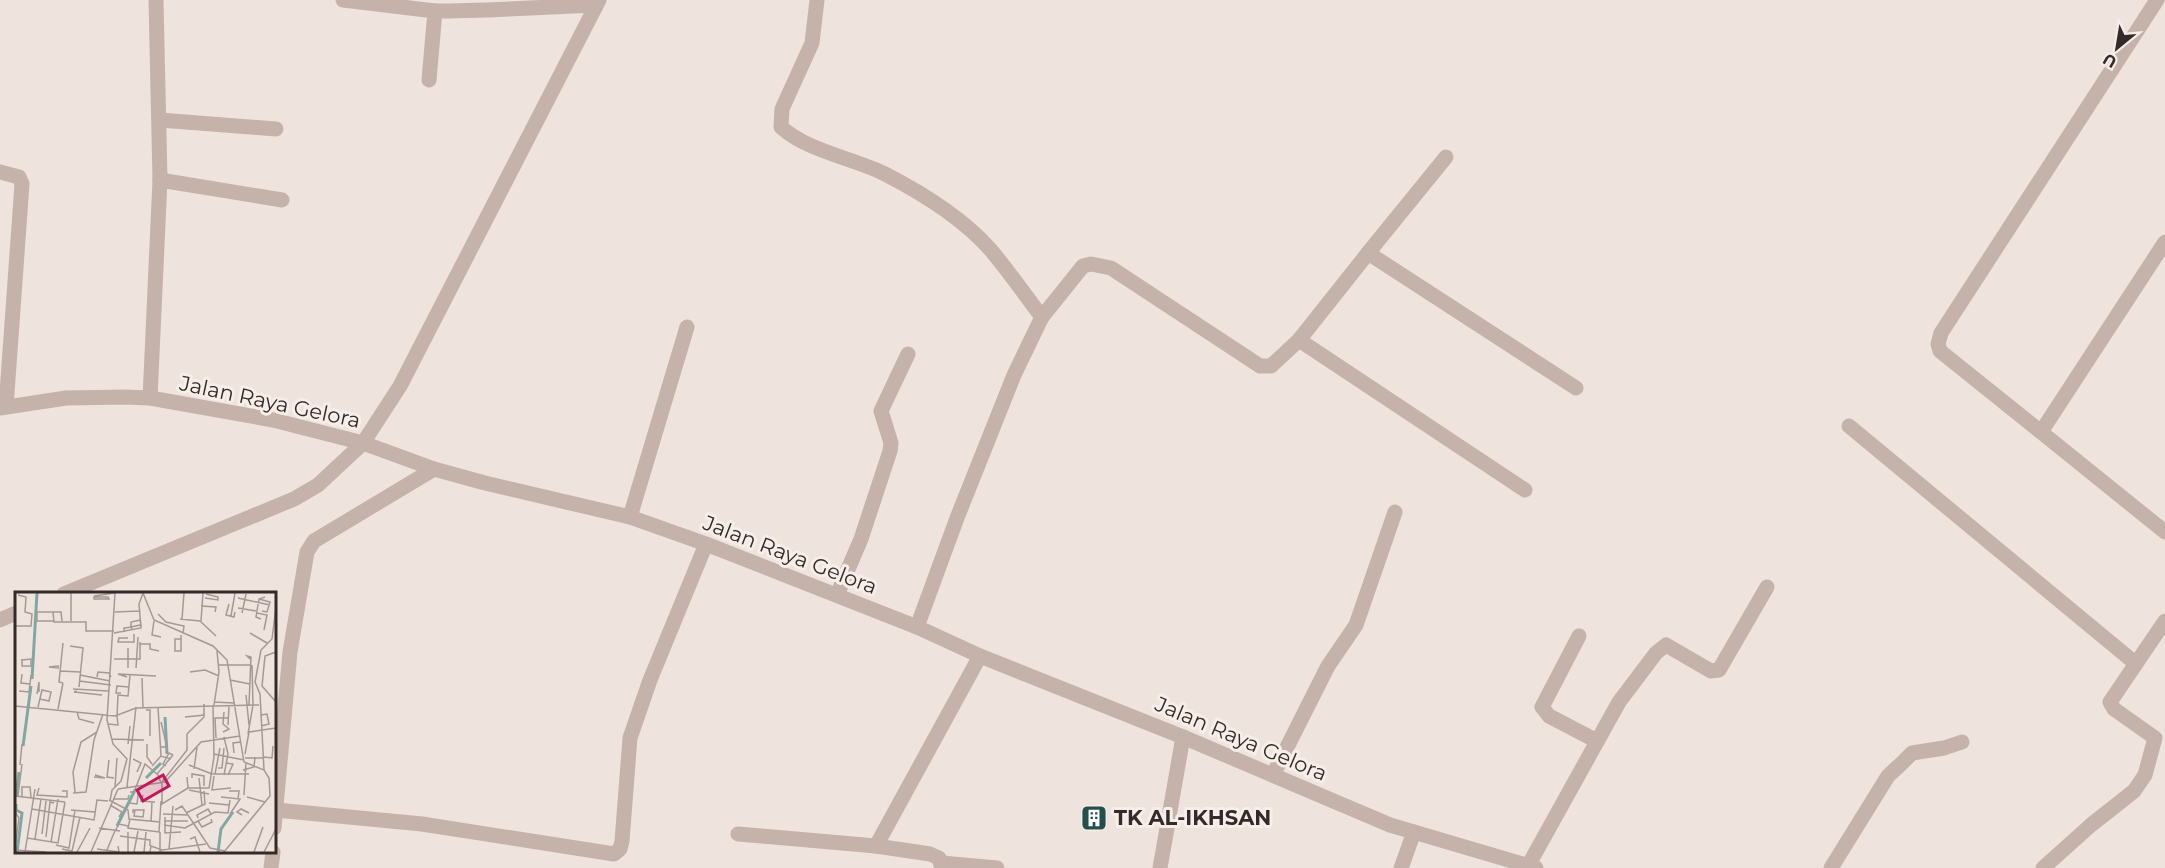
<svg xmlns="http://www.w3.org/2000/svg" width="2165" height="868" font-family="Montserrat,sans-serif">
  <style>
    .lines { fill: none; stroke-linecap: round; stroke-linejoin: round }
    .minor { stroke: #c5b2ab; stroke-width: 15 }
    .tertiary { stroke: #c5b2ab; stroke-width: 15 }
    .labels { text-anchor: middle; stroke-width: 6; stroke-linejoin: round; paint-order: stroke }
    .street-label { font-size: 21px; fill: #342a29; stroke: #f7eee9 }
    .poi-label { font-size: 21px; font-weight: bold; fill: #342a29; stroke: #f7eee9; text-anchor: start }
    .inset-river { fill: none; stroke: #80a8a2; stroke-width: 3 }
    .inset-road { fill: none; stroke: #a49995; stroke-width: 1.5 }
    .view { fill: #c2185b; fill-opacity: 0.15; stroke: #c2185b; stroke-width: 3 }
    .inset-edge { fill: none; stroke: #342a29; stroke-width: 3 }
  </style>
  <rect width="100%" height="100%" fill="#efe3dd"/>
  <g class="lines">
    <!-- minor -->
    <g class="minor">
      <polyline points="343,0 435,11"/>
      <path d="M817,0L812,43L782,109L781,127C807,151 853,158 885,174C922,193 961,217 989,248C1008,270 1025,295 1042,317"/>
      <polyline points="2157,0 1941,333 1938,344 1940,351 2041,432 2165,242"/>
      <path d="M429,80L435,11C489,11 542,7 596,5"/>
      <polyline points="160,120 276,129"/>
      <polyline points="0,172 19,177 22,184 6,407"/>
      <polyline points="160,180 282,200"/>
      <polyline points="1368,253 1576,388"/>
      <polyline points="1299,340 1525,490"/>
      <polyline points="150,398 160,180 156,0"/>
      <polyline points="1849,426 2135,663"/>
      <polyline points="2041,432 2165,532"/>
      <polyline points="630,517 687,327"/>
      <polyline points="64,594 294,499 318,485 363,443 400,386 599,0"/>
      <polyline points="837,595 861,539 890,451 891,443 881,411 908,354"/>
      <polyline points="0,620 16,613"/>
      <polyline points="917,627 957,518 1014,375 1042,317 1083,266 1091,264 1111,268 1260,366 1271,366 1299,340 1368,253 1446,157"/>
      <polyline points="1579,636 1542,707 1549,716 1597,741"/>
      <polyline points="1273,775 1328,666 1356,625 1395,512"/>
      <polyline points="276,810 422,824 614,854 620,849 622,841 630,738 650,680 706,544"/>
      <polyline points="274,828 290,652 307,552 314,541 434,469"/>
      <polyline points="738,834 876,846 930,854 939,858 942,868"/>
      <polyline points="876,846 980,656"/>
      <polyline points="942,863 997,868"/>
      <polyline points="1528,866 1619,702 1656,653 1666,645 1711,671 1719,670 1767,587"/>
      <polyline points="271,868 273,852"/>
      <polyline points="1160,868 1183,737"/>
      <polyline points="1401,868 1414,832"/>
      <polyline points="1831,868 1888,776 1902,763 1912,753 1944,748 1962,742"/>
      <polyline points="2043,868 2091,825 2134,791 2145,775 2155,738 2114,709 2110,702 2165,621"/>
    </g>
    <!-- tertiary -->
    <polyline class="tertiary" points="0,408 66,398 125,397 150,398 273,420 363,443 434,469 485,483 630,517 706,544 917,627 980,656 1183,737 1390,825 1536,868"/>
  </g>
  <!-- icons -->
  <defs>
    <symbol id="building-square" viewBox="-11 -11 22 22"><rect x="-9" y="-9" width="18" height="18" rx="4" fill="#24504b" stroke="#f7eee9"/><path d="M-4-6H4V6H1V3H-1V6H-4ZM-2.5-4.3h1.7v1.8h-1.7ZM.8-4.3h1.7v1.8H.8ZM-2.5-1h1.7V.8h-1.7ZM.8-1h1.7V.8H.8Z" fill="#fff"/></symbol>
  </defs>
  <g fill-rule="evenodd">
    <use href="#building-square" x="1079" y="803" width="30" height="30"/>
  </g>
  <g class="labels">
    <!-- street labels -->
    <g class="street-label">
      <text transform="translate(270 402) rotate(12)" y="7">Jalan Raya Gelora</text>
      <text transform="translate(790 555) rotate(21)" y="7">Jalan Raya Gelora</text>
      <text transform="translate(1241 739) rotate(23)" y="7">Jalan Raya Gelora</text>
    </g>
    <!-- poi labels -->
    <g class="poi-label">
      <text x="1114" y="825">TK AL-IKHSAN</text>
    </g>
  </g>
  <!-- overview -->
  <g transform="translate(15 592)">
    <rect width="261" height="261" fill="#efe3dd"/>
    <path class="inset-river" d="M17,87L22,1M150,125L152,162M8,154L16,94M131,186L146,171M1,205L4,180M1,212V218L7,221L2,260M102,234L120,198M203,260L206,237L218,220"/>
    <path class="inset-road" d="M56,1V29M128,1L139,28L198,54L212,68L229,170L249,178L254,186L255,204L209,260M93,2L79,4L99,1M79,5H93L94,7H79ZM190,6L203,8V5L191,2M223,6L255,13M244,7L255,10L252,20L247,19M214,12L211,23L219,25L220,20M186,14L201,15L200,20M223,16L241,19M38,20L39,30H71V39H99M100,20L124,19M227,21L231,2M242,21L252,23L249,38M143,22L151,30L169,34L168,41M216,24L220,1M165,27L185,29M167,27L169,1M246,27L241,25L244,7L250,5M39,29H22V20H46L47,29M139,29L137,43L146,45M185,29L201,44M186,29L188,1M1,34H16L17,22L10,20L11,5L3,3M109,40V36H110L116,35L125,33H126L125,28L116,30V35L117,37M99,41L126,36L124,12L128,1M235,41L252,51M113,46H104L103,50H119V42M166,47H160V59H166V43M48,51L44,90L48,91M125,52H135V57L144,59M55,54L68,56L64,95M113,56V76M261,60L250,64L247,94L261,110M7,67V74H16V67L7,68M99,67H121M121,67H125V50M204,73H236M44,76L34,75L44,74M121,76L123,45M45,79L65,80M175,80L190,78L204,84M7,82L6,91L15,92M65,83L95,89M82,85L83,80L94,81L96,85M112,85L103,82L141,84M127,86L128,116M215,88L235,92M64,89L96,93M58,97L94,99M4,99L14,100L16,83M62,99L59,100L87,103M106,101H101L102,94L114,95M22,102L24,90V100M231,103L234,133M199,110L219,111M199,113L204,80L202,59M234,113L236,65L232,64L235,67M0,114L100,124L121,116L244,113M23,115L27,98L36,100L34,109L25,107M143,115L146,164M43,117L48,91M131,118H135V144M62,120L64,127L79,131M246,123L252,122L254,132L246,134M102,124L103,103L113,104L115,83M170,125L190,123M93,132L103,133L102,124M213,133L214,114M208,140L214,137L208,132L209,120M233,142L238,113L237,73M201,146L200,126H213M97,147L129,148M113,152L115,134M132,152V165L137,172M145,155H152L146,130M219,161L218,151L226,150M199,162L229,168M230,162L234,140L261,136M249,165L257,166L258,154M230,166H249M118,167L126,171L122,180M94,168L92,185L99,186M211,171L218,172L213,183M5,173L7,152M174,173L197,182H234M137,174L146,164L156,167M151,174L148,172L154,161L158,163M203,176H207L209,156M179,177L182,155M228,178L239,175L240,165M249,178L245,102L240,90L246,58L257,47L261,15M142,182L158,163M200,182L205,156M209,183L213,162L209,145M199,184L197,198L216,196M79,185L90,186L80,183M172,185L173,196H194L199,165L198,113M177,186V182L189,184V194M184,186L187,213M100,195L102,166M112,195L121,115M24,196L22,203L52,205V199H47M173,196L147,212V190L172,158V142L189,125V112M103,197L150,190L186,150L225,144M174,198L194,202M214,199H224L223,207M60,200L58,180L66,150L82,140M115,200H119L130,172L143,183L146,191M58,201L71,200L79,148L88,122M128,203L126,209L140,210M229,203L231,170M0,204L50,210M3,204L7,172M7,205V195H15L16,206M206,205L225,207L215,222M232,205L250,210M99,207H113L114,203M94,208L113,218L114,227L145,230M95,209L97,198L106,189L112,167L98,152L92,128L100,1M114,211L122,212L124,195M194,211L214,213M95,213L107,220L104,225M17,217L79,228L82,208L93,209M56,218L80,220M160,218L167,214L195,256L210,259M0,220L4,226L0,255M118,221V218H129L128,225L119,224L120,218M171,221L190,212L189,199M148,222L172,223M227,223L222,220L226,217L234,221M150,225V241L166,240M183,226L182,223L193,217L196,222M115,227L113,236L144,240L146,209M149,229H173M183,229L187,235L197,230L196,227M136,230L137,210M149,233L170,236L200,220L213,221L215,208M84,236L105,239M99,241L104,232L113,234M27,242L31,209M105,244L135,248V254M31,245L35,210L39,211M12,246L43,251L50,210M20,247L26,207M175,247L180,245L185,260M36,250L43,207M41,253L54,256L60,218M47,257L57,259L65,225M82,257L104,260L103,254M154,257L158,214M0,258L31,260M92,258L99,241M10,260L20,197M62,260L75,236M76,260L103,197M113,260V240M119,260L123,239M129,260L131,240M135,260L136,254L147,258L191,252M145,260V240M239,260L248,235M249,260L261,237"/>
    <path class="view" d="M148,183L154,194L128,209L122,198Z"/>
    <rect width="261" height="261" class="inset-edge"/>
  </g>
  <!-- north arrow -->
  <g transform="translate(2117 48) rotate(210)" stroke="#f7eee9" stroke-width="4.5" paint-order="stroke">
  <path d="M0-4.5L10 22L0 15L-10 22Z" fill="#342a29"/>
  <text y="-9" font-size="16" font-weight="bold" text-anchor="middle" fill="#342a29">U</text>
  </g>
</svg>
